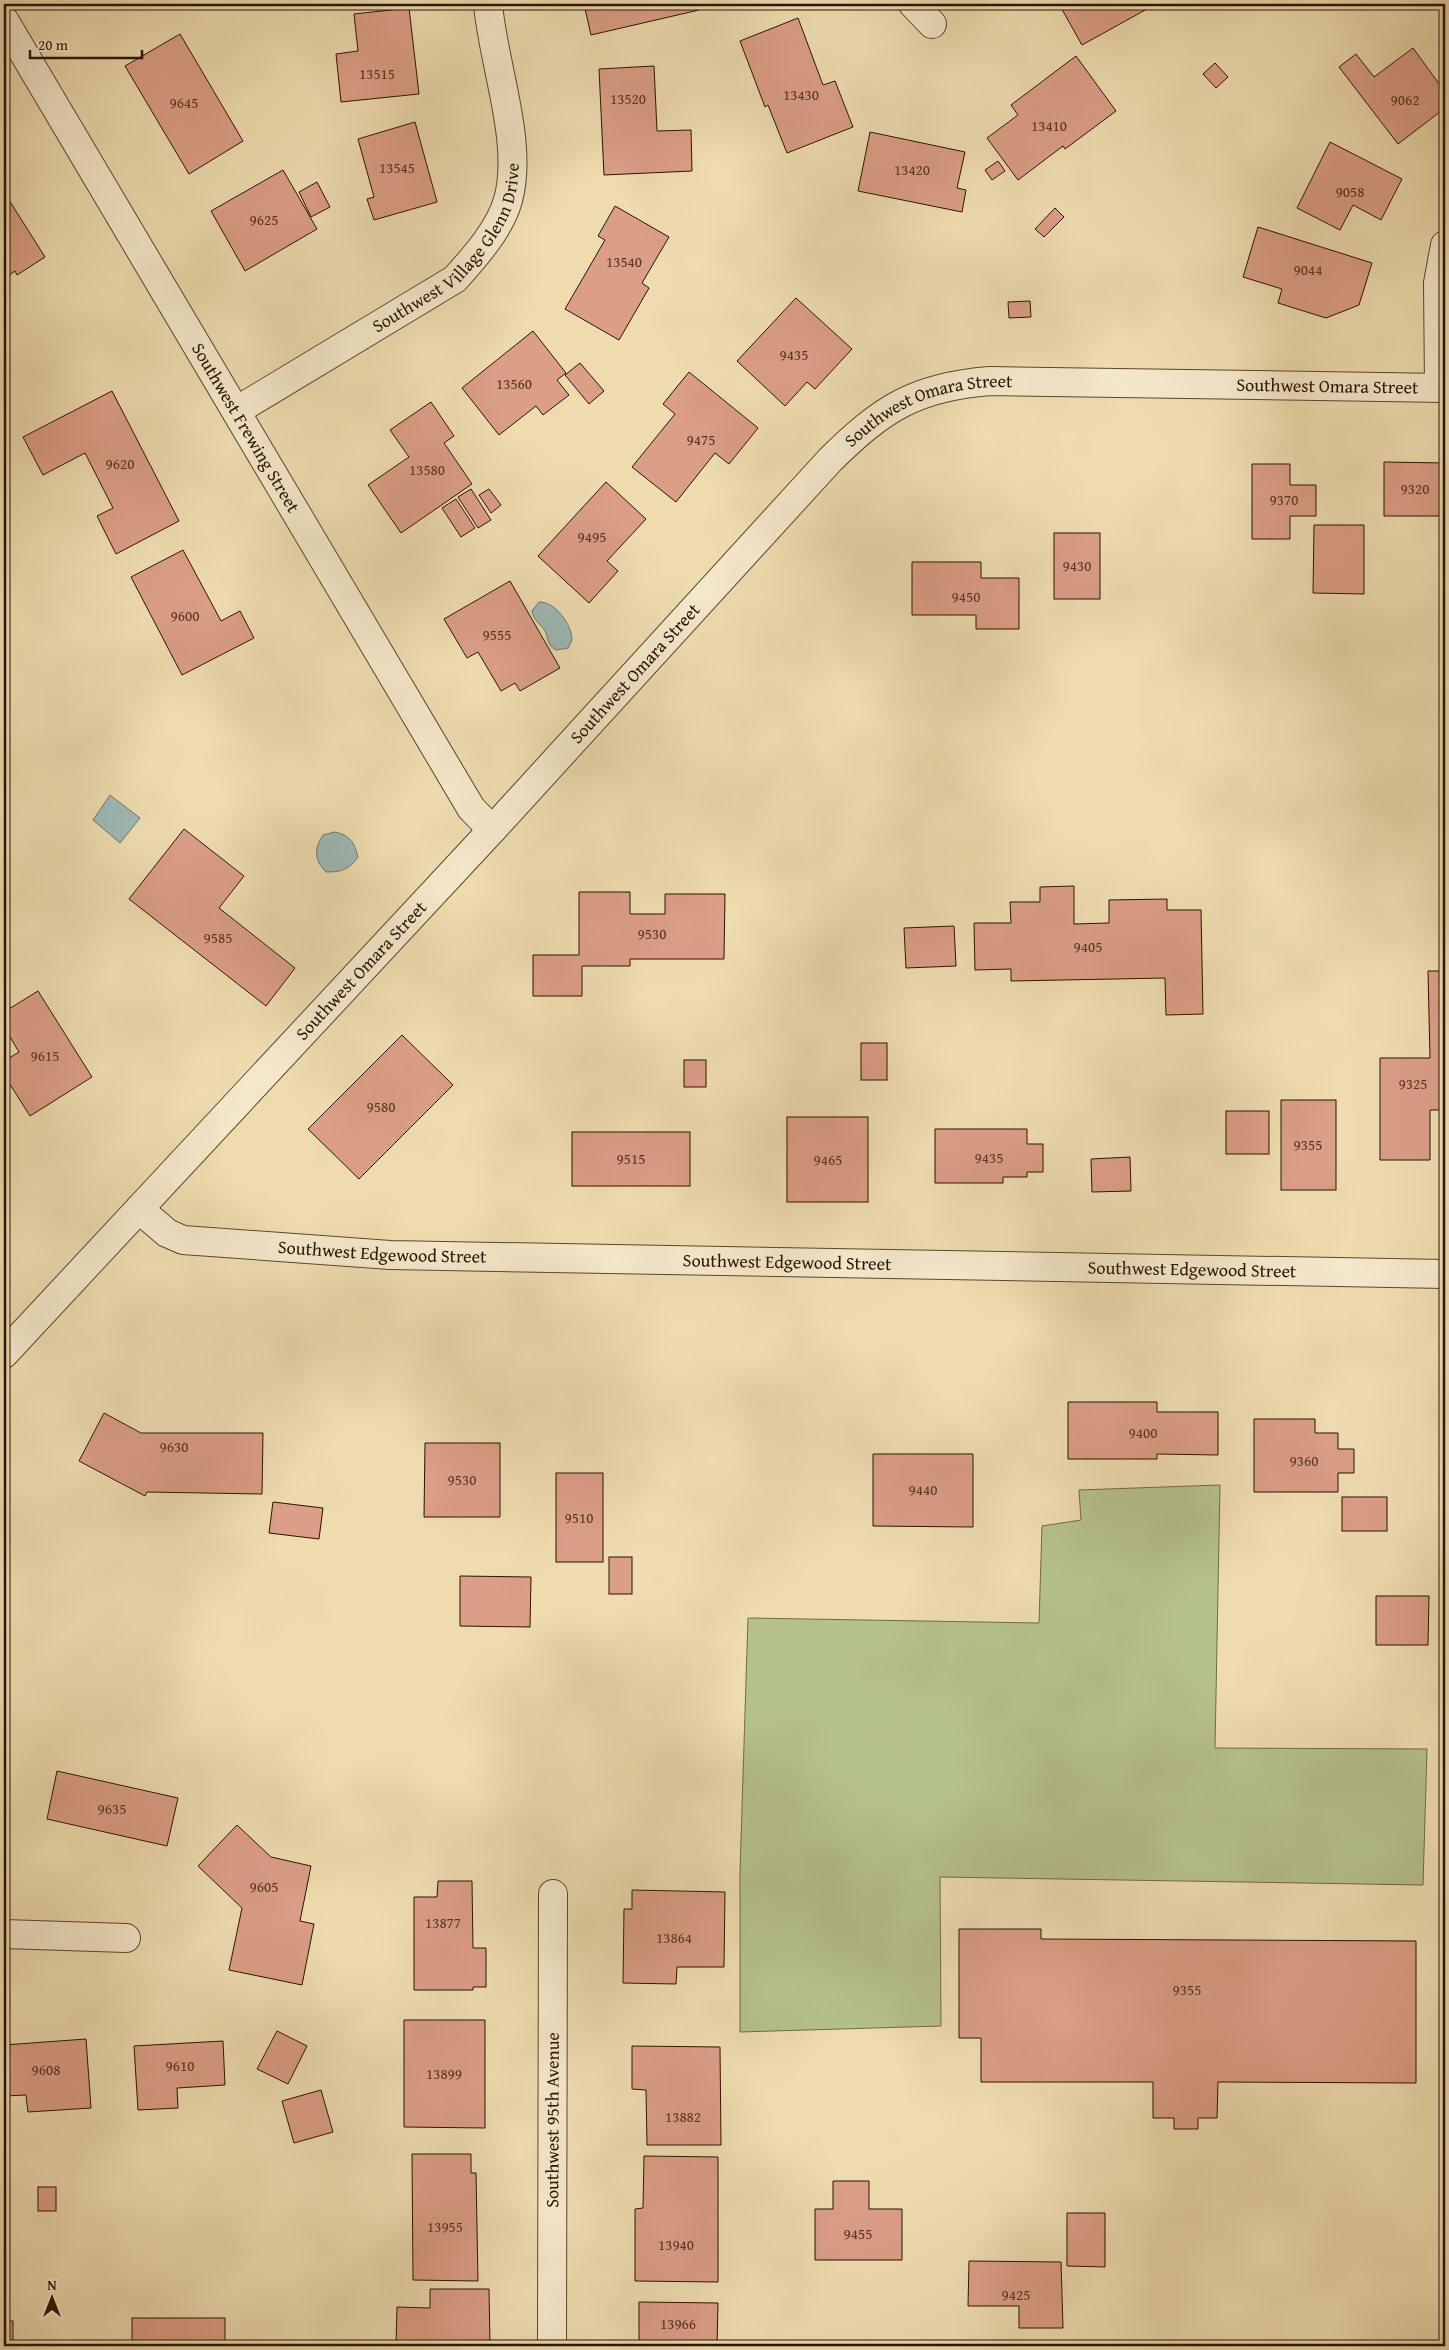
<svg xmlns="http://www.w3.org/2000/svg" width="1449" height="2350" font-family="'Gentium Book Plus',serif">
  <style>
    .green { fill: #b5c18d; stroke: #706a46 }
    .water { fill: #9eb9b6; stroke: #70776d }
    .building { fill: #db9e87; stroke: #2b1300 }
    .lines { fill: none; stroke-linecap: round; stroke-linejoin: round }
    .minor-casing { stroke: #5c452c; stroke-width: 30 }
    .minor { stroke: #f4e8cb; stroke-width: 28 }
    .labels { text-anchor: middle; stroke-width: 4; stroke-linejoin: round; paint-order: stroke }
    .number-label { font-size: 15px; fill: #573622 }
    .street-label { font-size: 18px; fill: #2b1300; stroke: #f4e8cb }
  </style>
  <rect width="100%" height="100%" fill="#eedcaf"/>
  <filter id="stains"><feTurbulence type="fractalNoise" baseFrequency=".004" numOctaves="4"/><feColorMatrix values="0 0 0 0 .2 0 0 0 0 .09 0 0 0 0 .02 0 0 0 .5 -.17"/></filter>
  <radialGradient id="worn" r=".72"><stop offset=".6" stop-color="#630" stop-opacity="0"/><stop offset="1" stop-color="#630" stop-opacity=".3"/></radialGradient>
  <!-- green -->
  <polygon class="green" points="1220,1485 1215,1748 1427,1749 1423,1885 940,1877 941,2026 740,2032 740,1872 748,1618 1039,1623 1042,1526 1081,1520 1079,1490"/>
  <!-- water -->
  <g class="water">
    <path d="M539,602C556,602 572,625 572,640L568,648L556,650C547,645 549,641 546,633C542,624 534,622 532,611Z"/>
    <polygon points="110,795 140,818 120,843 93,820"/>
    <path d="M335,832C351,836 354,842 358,857C349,870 341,872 326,872C314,860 314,849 323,835Z"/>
  </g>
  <!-- building -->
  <g class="building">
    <polygon points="584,4 698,4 699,10 591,35"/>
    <polygon points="1059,4 1145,4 1147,9 1082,45"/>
    <polygon points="409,8 419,94 341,102 336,54 358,51 354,14"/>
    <polygon points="798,18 823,85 835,81 853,127 787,153 768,105 765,107 740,41"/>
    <polygon points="180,34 243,141 189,174 125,66"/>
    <polygon points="1413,48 1445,92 1445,108 1398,144 1339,67 1356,54 1374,77"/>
    <polygon points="1076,56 1116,111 1065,149 1063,146 1018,180 987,138 1018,115 1011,105"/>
    <polygon points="1215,63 1228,77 1216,88 1203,74"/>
    <polygon points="654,66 657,131 691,130 692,171 604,175 599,69"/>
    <polygon points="415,122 437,202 374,220 367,199 374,197 358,139"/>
    <polygon points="870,132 965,152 957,188 966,190 962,212 858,191"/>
    <polygon points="1330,142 1402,179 1381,220 1353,205 1340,230 1297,208"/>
    <polygon points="998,161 1005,171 992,180 985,170"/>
    <polygon points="283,170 317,229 245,271 211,211"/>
    <polygon points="317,182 330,207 311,217 299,192"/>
    <polygon points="9,200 45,257 17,275 15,271 4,279 4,203"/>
    <polygon points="615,206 669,237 642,283 649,288 619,340 565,309 605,240 598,236"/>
    <polygon points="1055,208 1064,217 1044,237 1035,229"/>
    <polygon points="1258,227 1372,263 1359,305 1326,318 1278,303 1282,289 1243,277"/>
    <polygon points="796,298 852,349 815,389 807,382 785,406 737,361"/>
    <polygon points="1030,301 1031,317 1009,318 1008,302"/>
    <polygon points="533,331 566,373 557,380 569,395 543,415 536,406 499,435 462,388"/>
    <polygon points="580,363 604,391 589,404 565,375"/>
    <polygon points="689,372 758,428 729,464 715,453 676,502 632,467 675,414 663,404"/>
    <polygon points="112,391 179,521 116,554 97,516 113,508 85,453 43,475 23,437"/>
    <polygon points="431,402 454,436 444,443 472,484 401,533 368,485 409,457 390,430"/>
    <polygon points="1384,462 1445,463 1445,516 1384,516"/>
    <polygon points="1252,464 1290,464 1290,485 1316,485 1316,516 1290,516 1290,539 1252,539"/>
    <polygon points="606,482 646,519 607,561 618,571 589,603 538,556"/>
    <polygon points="471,489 491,520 478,528 458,497"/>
    <polygon points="489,489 501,505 491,513 479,495"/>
    <polygon points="456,499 475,528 461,537 442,508"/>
    <polygon points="1314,525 1364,525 1364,594 1313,593"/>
    <rect x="1054" y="533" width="46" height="66"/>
    <polygon points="183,550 221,621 240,611 254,638 182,675 131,577"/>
    <polygon points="912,562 981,562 981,578 1019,578 1019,629 976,629 976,615 912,615"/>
    <polygon points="510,581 560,668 520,691 515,683 501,691 478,652 467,658 444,619"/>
    <polygon points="184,829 244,876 219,908 295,968 266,1006 129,899"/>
    <polygon points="1074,886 1074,924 1109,923 1109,900 1167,899 1167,910 1201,910 1203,1014 1166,1015 1165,978 1011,981 1011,969 975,970 974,923 1011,923 1010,902 1040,902 1040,887"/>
    <polygon points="579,892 630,892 630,914 665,914 665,894 725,894 724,959 630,959 630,966 582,966 582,996 533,996 533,955 579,955"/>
    <polygon points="954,926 956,966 906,968 904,928"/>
    <polygon points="1428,971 1445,971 1445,1110 1430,1110 1430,1160 1380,1160 1380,1058 1430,1058"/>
    <polygon points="38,991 92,1077 30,1116 4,1075 4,1061 19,1052 4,1027 4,1012"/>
    <polygon points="402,1035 453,1085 359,1179 308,1129"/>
    <rect x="861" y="1043" width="26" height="37"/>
    <rect x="684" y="1060" width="22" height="27"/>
    <rect x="1281" y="1100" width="55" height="90"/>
    <rect x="1226" y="1111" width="43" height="43"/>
    <rect x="787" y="1117" width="81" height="85"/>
    <polygon points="935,1129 1027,1129 1027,1144 1043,1144 1043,1172 1027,1172 1027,1177 1003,1177 1003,1183 935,1183"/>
    <rect x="572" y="1132" width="118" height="54"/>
    <polygon points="1130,1157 1131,1191 1092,1192 1091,1159"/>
    <polygon points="1068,1402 1157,1402 1157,1412 1218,1412 1218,1455 1157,1454 1157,1459 1068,1459"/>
    <polygon points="104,1413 141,1433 263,1433 262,1494 147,1492 145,1496 79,1461"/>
    <polygon points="1254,1419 1315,1419 1315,1433 1338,1433 1338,1449 1354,1449 1354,1473 1338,1473 1338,1492 1254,1492"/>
    <polygon points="425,1443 500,1443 500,1517 424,1517"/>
    <polygon points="873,1454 973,1454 973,1527 873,1526"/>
    <rect x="556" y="1473" width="47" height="89"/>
    <rect x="1342" y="1497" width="45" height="34"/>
    <polygon points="273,1502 323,1508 319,1539 269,1533"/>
    <rect x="609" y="1557" width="23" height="37"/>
    <polygon points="460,1576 531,1577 530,1627 460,1626"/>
    <polygon points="1376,1596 1429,1596 1428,1645 1376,1645"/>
    <polygon points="57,1771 178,1798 167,1846 47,1819"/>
    <polygon points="237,1825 271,1857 311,1866 300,1921 314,1924 302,1985 229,1970 242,1908 198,1866"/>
    <polygon points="438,1881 472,1881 473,1948 486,1948 486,1987 473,1987 473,1990 414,1990 414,1897 437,1897"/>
    <polygon points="632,1890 725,1892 724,1967 677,1967 676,1984 623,1983 624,1909 632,1909"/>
    <polygon points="959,1929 1041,1929 1041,1939 1416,1941 1416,2083 1218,2082 1217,2118 1198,2118 1198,2129 1174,2129 1174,2118 1153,2118 1153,2082 981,2082 981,2038 959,2038"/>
    <polygon points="404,2020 485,2020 485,2128 404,2127"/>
    <polygon points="277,2031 307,2046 288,2084 257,2069"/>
    <polygon points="86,2039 91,2108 28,2112 26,2095 4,2096 4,2045"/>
    <polygon points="223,2041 225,2085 177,2088 178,2108 138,2110 134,2046"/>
    <polygon points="632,2046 720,2047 721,2145 647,2145 646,2090 632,2089"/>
    <polygon points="321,2090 333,2132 294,2143 282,2101"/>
    <polygon points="412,2154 471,2154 471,2173 476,2173 478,2281 413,2280"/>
    <polygon points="644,2156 718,2157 718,2282 635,2281 635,2209 643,2208"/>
    <polygon points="833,2181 869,2181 869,2209 902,2209 902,2260 815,2260 815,2209 833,2209"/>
    <rect x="38" y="2187" width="18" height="24"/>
    <polygon points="1067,2213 1105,2213 1105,2267 1067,2266"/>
    <polygon points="969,2261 1061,2262 1063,2328 1019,2328 1019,2306 968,2306"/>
    <polygon points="430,2289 489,2289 490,2346 396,2346 397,2307 430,2308"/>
    <polygon points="639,2302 718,2303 717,2346 639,2346"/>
    <rect x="132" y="2318" width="93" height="28"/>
    <rect x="4" y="2321" width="9" height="25"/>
  </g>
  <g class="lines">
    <defs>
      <g id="minor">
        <polyline points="913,4 932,24"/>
        <path id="s1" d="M4,20L471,808L492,830"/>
        <polyline points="1439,388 1438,283 1445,245"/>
        <path id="s2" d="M236,411L455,279C474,258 500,229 508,200C524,143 493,64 488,4"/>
        <path id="s3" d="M139,1209L167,1233L183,1240L390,1255L1445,1274"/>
        <path id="s4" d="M4,1354L492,830L830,460C882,409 914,387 990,381L1445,388"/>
        <polyline points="4,1934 126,1938"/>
        <path id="s5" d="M552,2346L553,1894"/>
      </g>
    </defs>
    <!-- minor casing -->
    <use href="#minor" class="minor-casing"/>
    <!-- minor -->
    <use href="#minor" class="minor"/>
  </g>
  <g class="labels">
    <!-- number labels -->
    <g class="number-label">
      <text x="377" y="79">13515</text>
      <text x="801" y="100">13430</text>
      <text x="628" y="104">13520</text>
      <text x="1405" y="105">9062</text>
      <text x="184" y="108">9645</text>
      <text x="1049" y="131">13410</text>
      <text x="397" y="173">13545</text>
      <text x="912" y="175">13420</text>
      <text x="1350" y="197">9058</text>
      <text x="264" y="225">9625</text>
      <text x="624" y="267">13540</text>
      <text x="1308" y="275">9044</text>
      <text x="794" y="360">9435</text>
      <text x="514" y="389">13560</text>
      <text x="701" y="445">9475</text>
      <text x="120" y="469">9620</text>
      <text x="427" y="475">13580</text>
      <text x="1415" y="494">9320</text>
      <text x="1284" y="505">9370</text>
      <text x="592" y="542">9495</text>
      <text x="1077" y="571">9430</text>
      <text x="966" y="602">9450</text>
      <text x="185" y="621">9600</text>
      <text x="497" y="640">9555</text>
      <text x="652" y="939">9530</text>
      <text x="218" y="943">9585</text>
      <text x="1088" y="952">9405</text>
      <text x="45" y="1061">9615</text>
      <text x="1413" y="1089">9325</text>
      <text x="381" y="1112">9580</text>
      <text x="1308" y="1150">9355</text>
      <text x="989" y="1163">9435</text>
      <text x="631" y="1164">9515</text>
      <text x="828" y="1165">9465</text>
      <text x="1143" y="1438">9400</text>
      <text x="174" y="1452">9630</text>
      <text x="1304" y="1466">9360</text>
      <text x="462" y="1485">9530</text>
      <text x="923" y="1495">9440</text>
      <text x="579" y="1523">9510</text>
      <text x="112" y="1814">9635</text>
      <text x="264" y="1892">9605</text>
      <text x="443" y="1928">13877</text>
      <text x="674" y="1943">13864</text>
      <text x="1187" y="1995">9355</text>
      <text x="180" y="2071">9610</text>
      <text x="46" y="2075">9608</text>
      <text x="444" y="2079">13899</text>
      <text x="683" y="2122">13882</text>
      <text x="445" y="2232">13955</text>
      <text x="858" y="2239">9455</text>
      <text x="676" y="2250">13940</text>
      <text x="1016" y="2300">9425</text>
      <text x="678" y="2329">13966</text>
    </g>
    <!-- street labels -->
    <g class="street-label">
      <text dy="6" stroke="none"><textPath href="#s2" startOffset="275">Southwest Village Glenn Drive</textPath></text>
      <text dy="6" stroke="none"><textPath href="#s4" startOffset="1738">Southwest Omara Street</textPath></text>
      <text dy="6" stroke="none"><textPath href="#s4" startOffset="1332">Southwest Omara Street</textPath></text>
      <text dy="6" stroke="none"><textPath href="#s1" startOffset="474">Southwest Frewing Street</textPath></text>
      <text dy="6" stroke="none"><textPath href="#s4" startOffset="928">Southwest Omara Street</textPath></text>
      <text dy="6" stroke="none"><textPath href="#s4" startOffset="524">Southwest Omara Street</textPath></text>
      <text dy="6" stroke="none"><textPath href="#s3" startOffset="254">Southwest Edgewood Street</textPath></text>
      <text dy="6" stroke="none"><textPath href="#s3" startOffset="659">Southwest Edgewood Street</textPath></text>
      <text dy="6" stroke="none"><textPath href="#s3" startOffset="1064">Southwest Edgewood Street</textPath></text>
      <text dy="6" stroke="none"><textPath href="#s5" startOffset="226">Southwest 95th Avenue</textPath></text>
    </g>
  </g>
  <!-- margin -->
  <rect width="1449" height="2350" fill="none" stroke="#eedcaf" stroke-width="20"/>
  <rect x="5" y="5" width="1439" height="2340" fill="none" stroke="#2b1300" stroke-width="2.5"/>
  <rect x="10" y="10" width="1429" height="2330" fill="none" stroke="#2b1300"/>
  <!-- north arrow -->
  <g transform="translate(52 2298)" stroke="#f4e8cb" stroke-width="4" paint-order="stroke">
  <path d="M0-4L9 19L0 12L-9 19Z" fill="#2b1300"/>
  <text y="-8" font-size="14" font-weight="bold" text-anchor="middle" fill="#2b1300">N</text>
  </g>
  <!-- scale -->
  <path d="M30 50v8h112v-8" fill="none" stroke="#2b1300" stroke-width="2.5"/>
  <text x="38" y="50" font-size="15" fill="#2b1300" stroke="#f4e8cb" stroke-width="4" paint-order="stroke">20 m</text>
  <rect width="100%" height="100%" filter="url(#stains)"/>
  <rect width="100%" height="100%" fill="url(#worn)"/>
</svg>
